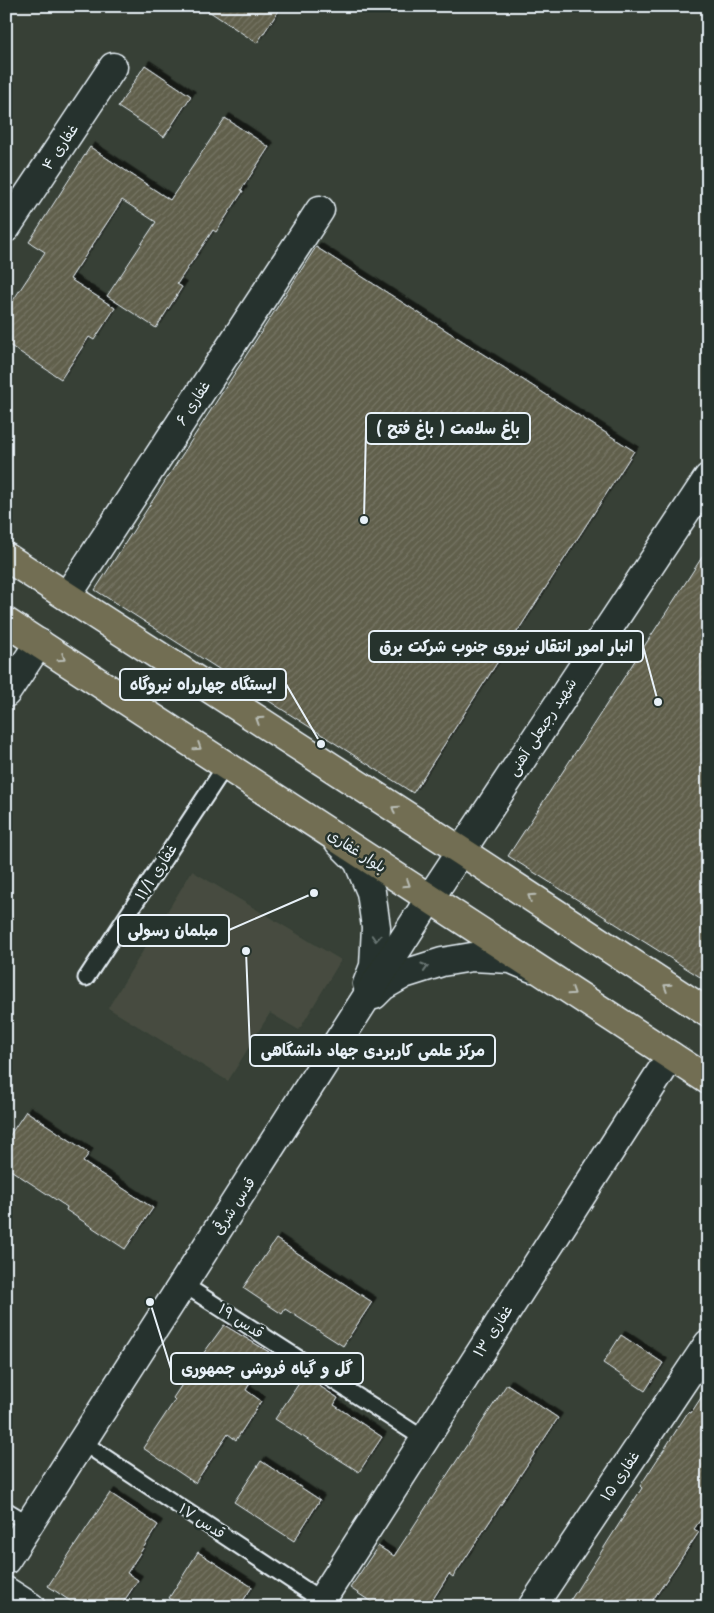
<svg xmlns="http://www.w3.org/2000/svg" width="714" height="1613" font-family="'Playpen Sans','Playpen Sans Arabic',sans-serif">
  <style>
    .built { fill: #464c40 }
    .building { fill: url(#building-hatch); stroke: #e8f1f8; filter: url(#shadow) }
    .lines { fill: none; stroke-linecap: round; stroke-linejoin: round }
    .service-casing { stroke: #e8f1f8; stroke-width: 19 }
    .minor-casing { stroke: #e8f1f8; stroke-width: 31 }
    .tertiary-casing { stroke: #e8f1f8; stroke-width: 31 }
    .primary-casing { stroke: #e8f1f8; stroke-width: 31 }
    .service { stroke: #26332d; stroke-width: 15 }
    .minor { stroke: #26332d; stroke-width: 28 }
    .tertiary { stroke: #26332d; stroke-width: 28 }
    .primary { stroke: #726e52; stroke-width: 28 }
    .oneway { stroke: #b9bdb6 }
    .oneway2 { stroke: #6a7674 }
    .labels { text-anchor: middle; stroke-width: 5; stroke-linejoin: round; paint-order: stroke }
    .street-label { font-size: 15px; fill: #e8f1f8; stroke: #26332d }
    .leader { fill: none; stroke: #e8f1f8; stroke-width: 2 }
    .callout-dot { fill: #e8f1f8; stroke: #26332d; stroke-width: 2 }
    .callout { fill: #26332d; stroke: #e8f1f8; stroke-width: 2 }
    .callout-label { font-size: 16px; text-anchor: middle; font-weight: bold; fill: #e8f1f8 }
  </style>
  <defs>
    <pattern id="building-hatch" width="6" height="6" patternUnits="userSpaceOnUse" patternTransform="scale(1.25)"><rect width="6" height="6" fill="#605f4b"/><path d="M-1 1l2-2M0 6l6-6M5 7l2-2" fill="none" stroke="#777666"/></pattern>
    <filter id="shadow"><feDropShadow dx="4.5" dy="-4.5" stdDeviation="0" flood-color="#0009"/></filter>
  </defs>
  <rect width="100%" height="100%" fill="#374036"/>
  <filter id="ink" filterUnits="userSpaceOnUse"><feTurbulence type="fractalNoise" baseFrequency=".02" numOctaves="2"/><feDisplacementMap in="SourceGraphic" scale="10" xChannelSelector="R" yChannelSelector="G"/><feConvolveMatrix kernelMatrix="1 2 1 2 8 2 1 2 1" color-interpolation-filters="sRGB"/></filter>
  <g filter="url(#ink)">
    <!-- built -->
    <polygon class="built" points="192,871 341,960 299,1030 270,1013 228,1081 108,1008"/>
    <!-- building -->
    <g class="building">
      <polygon points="201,6 282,6 257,43"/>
      <polygon points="145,65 191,96 164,137 118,107"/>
      <polygon points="225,118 269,147 241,190 243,191 216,232 213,230 177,284 182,287 156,328 107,296 156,222 122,200 70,279 115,308 94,340 89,337 61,379 6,343 6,311 45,252 29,242 90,147 170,200"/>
      <polygon points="316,247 634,451 413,793 95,590"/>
      <polygon points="708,548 708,982 508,856"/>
      <polygon points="26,1111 89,1153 83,1162 153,1208 125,1249 66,1210 67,1207 6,1167 6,1141"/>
      <polygon points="276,1239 372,1302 343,1346 285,1309 282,1314 243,1288"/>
      <polygon points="224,1325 269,1352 246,1390 261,1401 236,1440 228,1434 195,1483 143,1448 175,1400 173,1398 195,1365"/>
      <polygon points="621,1335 663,1363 645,1391 603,1363"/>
      <polygon points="304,1376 338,1398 334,1405 382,1437 359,1472 275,1419"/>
      <polygon points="507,1384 558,1418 453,1577 449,1574 428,1607 379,1607 350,1588 378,1546 394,1556"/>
      <polygon points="708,1387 708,1509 694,1529 699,1532 648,1607 566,1607 642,1488 640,1486 667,1445 688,1412 691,1413"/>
      <polygon points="261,1461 320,1500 294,1541 234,1502"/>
      <polygon points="110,1493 158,1525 127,1573 138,1580 120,1607 79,1607 48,1586"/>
      <polygon points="198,1552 252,1587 239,1607 183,1607 169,1598"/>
    </g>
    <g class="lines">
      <defs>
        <g id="service">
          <polyline points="86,978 226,765"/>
          <polyline points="183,1284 424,1439"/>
          <polyline points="82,1442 321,1600"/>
          <polyline points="6,1510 29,1524"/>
        </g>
        <g id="minor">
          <polyline points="6,228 113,67"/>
          <polyline points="67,596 320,210"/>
          <polyline points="6,693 39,643"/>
          <polyline points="6,1591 31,1607"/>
          <polyline points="317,1607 671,1056"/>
          <polyline points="532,1607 708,1344"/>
        </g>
        <g id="tertiary">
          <polyline points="339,842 358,861 371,892 376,927 374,966 367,984"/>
          <polyline points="374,995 383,986 404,974 442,962 472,957 511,959 532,968"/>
          <polyline points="6,1560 430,898 708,478"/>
        </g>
        <g id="primary">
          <polyline points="6,557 461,851 708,1013"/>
          <polyline points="6,622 708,1080"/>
        </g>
      </defs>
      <!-- service casing -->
      <use href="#service" class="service-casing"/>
      <!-- minor casing -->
      <use href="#minor" class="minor-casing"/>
      <!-- tertiary casing -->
      <use href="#tertiary" class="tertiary-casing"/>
      <!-- primary casing -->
      <use href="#primary" class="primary-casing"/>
      <!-- service -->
      <use href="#service" class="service"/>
      <!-- minor -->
      <use href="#minor" class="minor"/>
      <!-- tertiary -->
      <use href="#tertiary" class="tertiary"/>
      <!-- primary -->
      <use href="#primary" class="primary"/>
    </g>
    <!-- one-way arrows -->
    <defs><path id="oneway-chevron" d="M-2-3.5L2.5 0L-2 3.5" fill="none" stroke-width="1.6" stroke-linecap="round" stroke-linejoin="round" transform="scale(1.25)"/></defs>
    <g class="oneway">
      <use href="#oneway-chevron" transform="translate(62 658) rotate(33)"/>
      <use href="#oneway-chevron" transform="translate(259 720) rotate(-147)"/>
      <use href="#oneway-chevron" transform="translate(198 747) rotate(33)"/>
      <use href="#oneway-chevron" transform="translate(395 809) rotate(-147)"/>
      <use href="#oneway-chevron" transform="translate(407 884) rotate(33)"/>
      <use href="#oneway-chevron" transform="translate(531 897) rotate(-147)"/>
      <use href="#oneway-chevron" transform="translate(667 987) rotate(-147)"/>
      <use href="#oneway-chevron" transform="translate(572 992) rotate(33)"/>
    </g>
    <g class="oneway2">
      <use href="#oneway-chevron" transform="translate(376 938) rotate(94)"/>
      <use href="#oneway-chevron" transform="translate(425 967) rotate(-17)"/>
    </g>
  </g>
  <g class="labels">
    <!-- street labels -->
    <g class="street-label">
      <text transform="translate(60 147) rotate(-56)" y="5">غفاری ۴</text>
      <text transform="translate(193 403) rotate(-57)" y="5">غفاری ۶</text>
      <text transform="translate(542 727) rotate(-57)" y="5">شهید رجبعلی آهنی</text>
      <text transform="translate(357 851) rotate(33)" y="5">بلوار غفاری</text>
      <text transform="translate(156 872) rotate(-57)" y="5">غفاری ۱۱/۱</text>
      <text transform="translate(234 1206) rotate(-57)" y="5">قدس شرقی</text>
      <text transform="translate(241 1321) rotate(33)" y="5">قدس ۱۹</text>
      <text transform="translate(493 1331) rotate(-57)" y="5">غفاری ۱۳</text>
      <text transform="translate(620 1476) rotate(-56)" y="5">غفاری ۱۵</text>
      <text transform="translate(202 1521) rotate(33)" y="5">قدس ۱۷</text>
    </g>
  </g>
  <!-- callouts -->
  <path class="leader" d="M364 520L366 428M658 702L643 646M321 744L286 684M314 893L229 930M246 951L250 1050M150 1302L171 1369"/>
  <g class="callout-dot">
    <circle cx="364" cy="520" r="5"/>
    <circle cx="658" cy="702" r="5"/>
    <circle cx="321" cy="744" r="5"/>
    <circle cx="314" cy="893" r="5"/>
    <circle cx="246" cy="951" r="5"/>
    <circle cx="150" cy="1302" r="5"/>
  </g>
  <g class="callout">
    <rect x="366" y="413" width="164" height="31" rx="5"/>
    <rect x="369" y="631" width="274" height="31" rx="5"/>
    <rect x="120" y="669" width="166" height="31" rx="5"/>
    <rect x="118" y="915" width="111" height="31" rx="5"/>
    <rect x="250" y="1035" width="245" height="31" rx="5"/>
    <rect x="171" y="1353" width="192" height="31" rx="5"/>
  </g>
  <g class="callout-label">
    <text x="448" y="434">باغ سلامت ( باغ فتح )</text>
    <text x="506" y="652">انبار امور انتقال نیروی جنوب شرکت برق</text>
    <text x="203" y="690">ایستگاه چهارراه نیروگاه</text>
    <text x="173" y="936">مبلمان رسولی</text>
    <text x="373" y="1056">مرکز علمی کاربردی جهاد دانشگاهی</text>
    <text x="267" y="1374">گل و گیاه فروشی جمهوری</text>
  </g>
  <!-- margin -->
  <rect width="714" height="1613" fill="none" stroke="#26332d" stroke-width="25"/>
  <rect x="12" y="12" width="689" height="1588" fill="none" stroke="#e8f1f8" stroke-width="2" filter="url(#ink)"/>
</svg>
